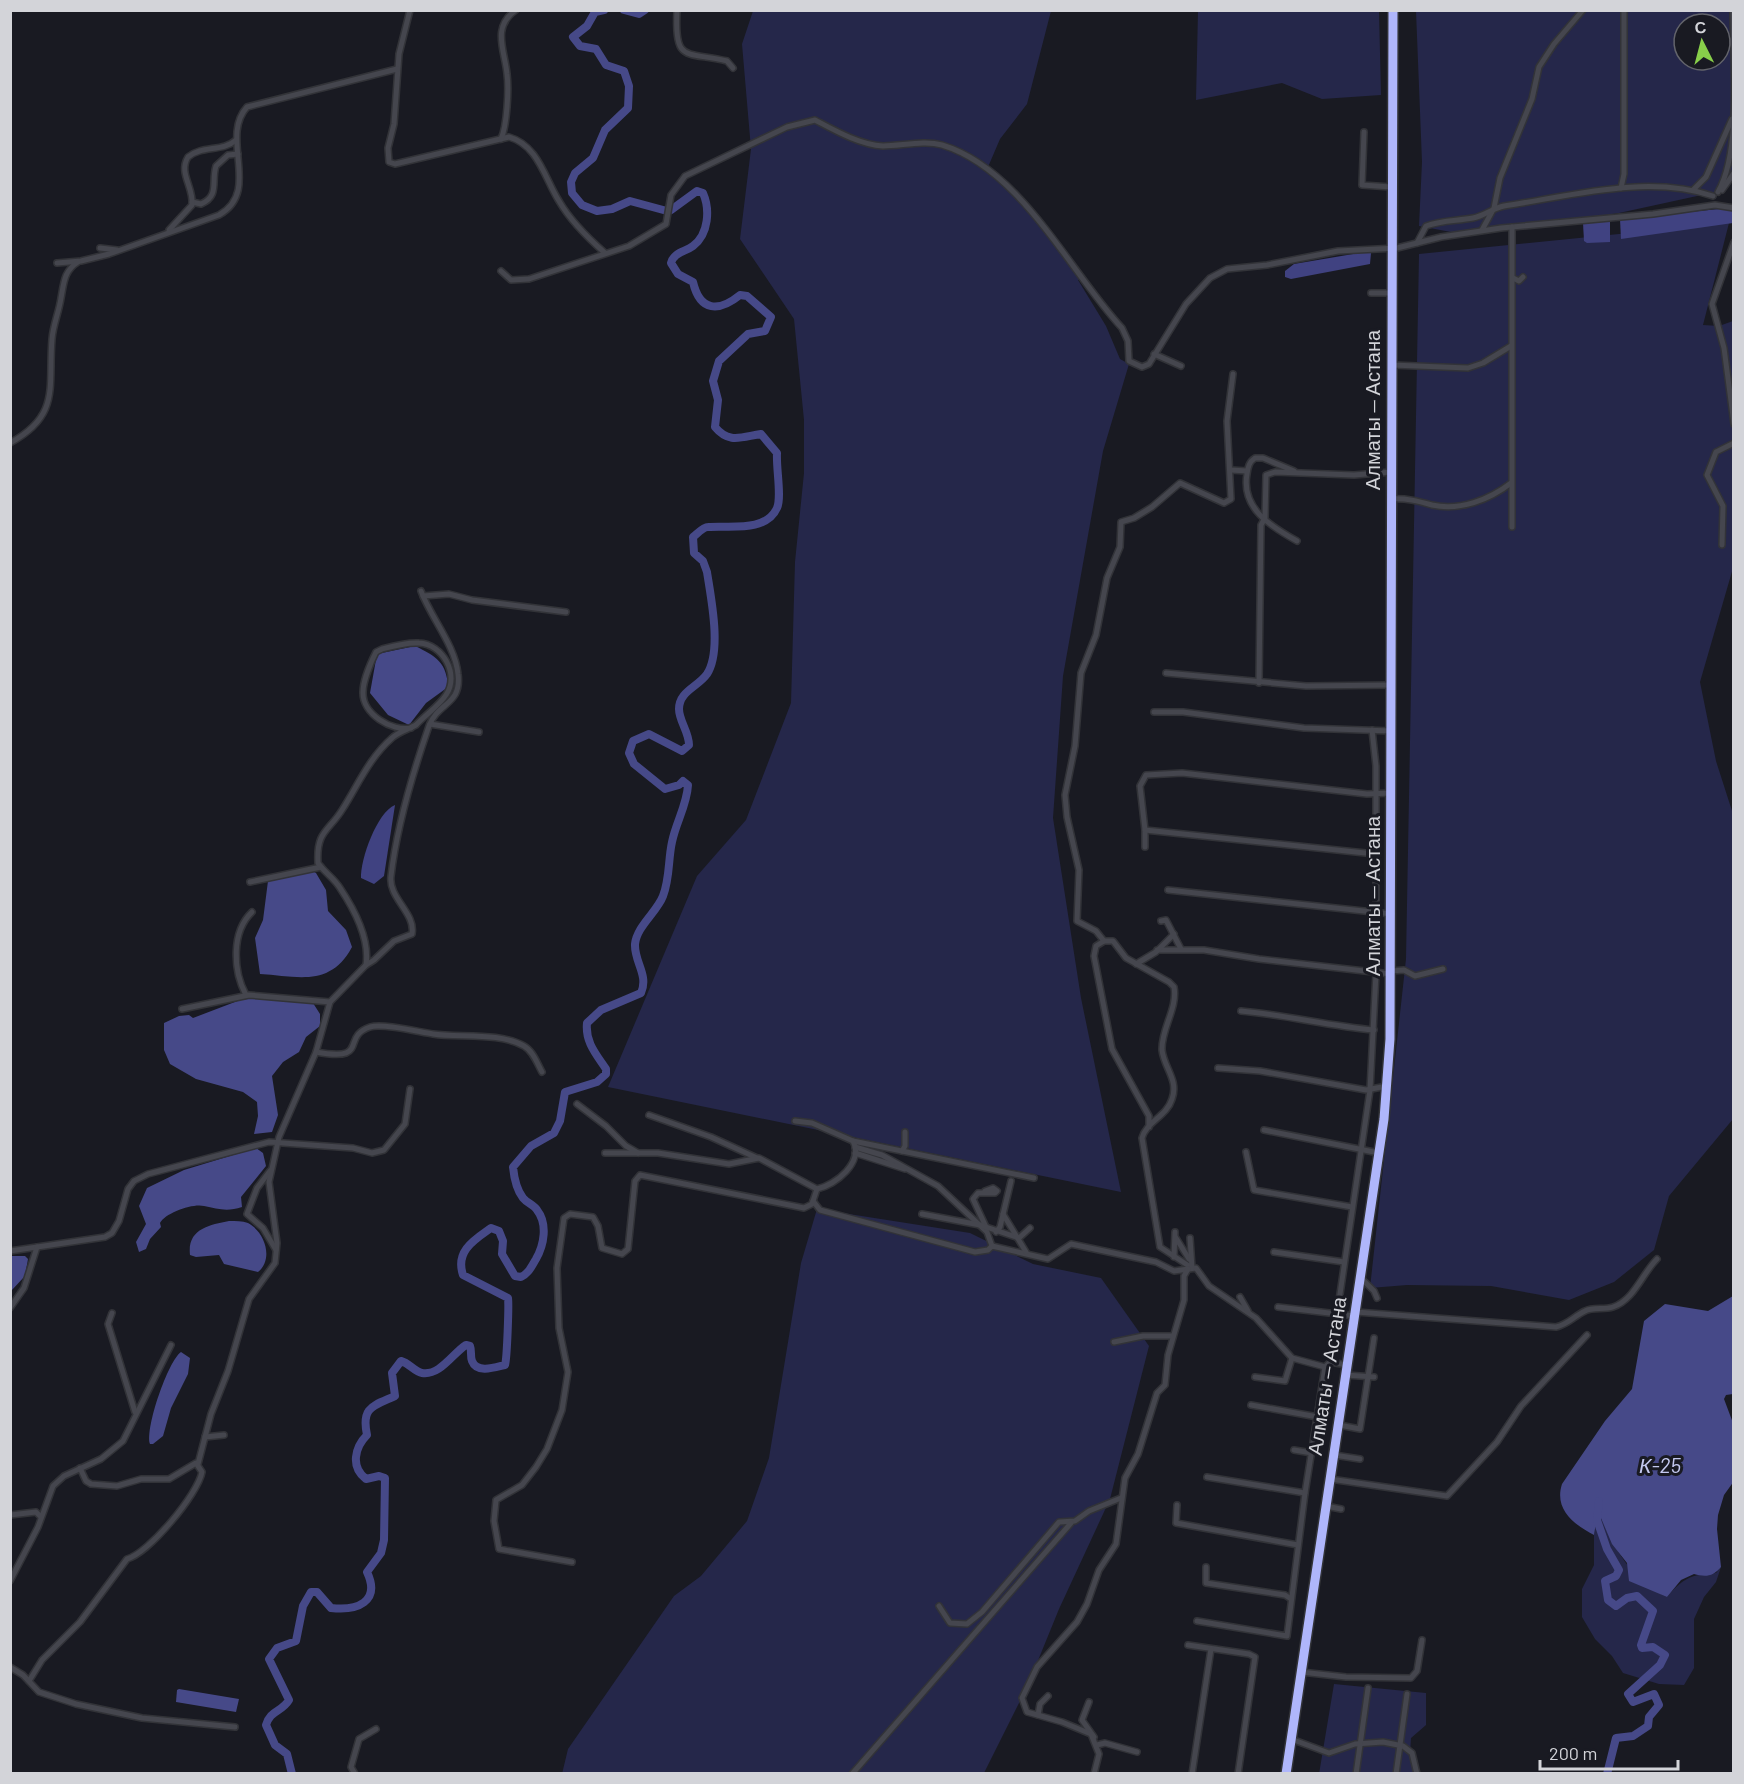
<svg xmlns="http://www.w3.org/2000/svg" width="1744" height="1784" font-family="Barlow,sans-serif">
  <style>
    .green { fill: #25274a; fill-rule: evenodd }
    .forest { fill: #404281 }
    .water { fill: #464988 }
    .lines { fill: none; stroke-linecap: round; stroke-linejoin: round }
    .river { stroke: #464988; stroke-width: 8 }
    .street-casing { stroke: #323338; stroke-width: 8 }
    .highway-casing { stroke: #323338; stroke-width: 12 }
    .street { stroke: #45464e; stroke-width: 5 }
    .highway { stroke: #afb6fb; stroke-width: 9 }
    .labels { text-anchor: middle; stroke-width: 6; stroke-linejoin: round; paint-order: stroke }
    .street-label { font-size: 20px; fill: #d3d4d9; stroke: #191a22 }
    .water-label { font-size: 21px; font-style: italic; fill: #c4c9ef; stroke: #191a22 }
  </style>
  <rect width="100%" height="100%" fill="#191a22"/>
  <!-- green -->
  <g class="green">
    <polygon points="753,11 1051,11 1027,104 1000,139 988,167 1038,220 1083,277 1078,280 1106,326 1120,359 1129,364 1103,451 1063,676 1053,818 1081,998 1121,1192 608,1087 697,876 746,820 791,703 795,562 804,473 804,420 794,319 740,239 751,149 742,44"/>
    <polygon points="1198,11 1379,11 1381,95 1322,99 1282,83 1196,100"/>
    <path d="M1416,11H1733V173L1720,191L1619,213L1467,235L1419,226L1422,162ZM1684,24H1720V60H1684Z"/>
    <polygon points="1729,223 1703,325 1719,326 1733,321 1733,568 1700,682 1716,761 1733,814 1733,1119 1669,1196 1654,1250 1614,1282 1569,1300 1491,1286 1407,1285 1370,1288 1406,959 1419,254"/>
    <polygon points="817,1209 970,1233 1033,1264 1101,1278 1149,1346 1110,1499 1059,1609 1028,1685 984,1773 562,1774 568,1749 674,1596 701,1576 747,1521 769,1458 801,1263"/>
    <path d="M1598,1510C1612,1545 1631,1581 1667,1597C1683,1578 1692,1574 1716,1573L1721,1567L1716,1582L1704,1597L1694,1619V1668L1684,1685L1659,1684L1623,1673L1612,1656L1595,1639L1582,1617V1589L1594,1565V1535Z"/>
    <polygon points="1334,1684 1426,1693 1426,1725 1411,1738 1410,1753 1417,1773 1319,1774"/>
  </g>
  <!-- forest -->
  <g class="forest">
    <polygon points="1719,209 1733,210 1733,223 1621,239 1620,219"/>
    <polygon points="1610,221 1610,242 1587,243 1584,241 1583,223"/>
    <polygon points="1365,252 1371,253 1370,264 1291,279 1285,277 1285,271 1294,264"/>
    <path d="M395,805L384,876L374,884L361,878C360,860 377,812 395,805Z"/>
  </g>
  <!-- water -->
  <g class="water">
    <path d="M415,646C436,656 447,663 448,687L426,703L409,725L388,715L370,693L377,654Z"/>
    <path d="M311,870L316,873L326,890L328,911L346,930L352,947C330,988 297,976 260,974L255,938L263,920L268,881Z"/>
    <polygon points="248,997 313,1003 320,1014 320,1026 306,1037 299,1052 283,1062 272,1076 278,1115 272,1132 254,1134 258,1116 257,1102 243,1092 196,1079 170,1064 164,1050 164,1023 179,1016 189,1015 193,1018"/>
    <path d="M256,1148L263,1153L266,1166L241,1197L242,1207C227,1212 218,1209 204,1206C193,1203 165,1213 160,1223L161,1227L150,1239L146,1249L139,1252L136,1242L146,1224L139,1206L147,1188L184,1170Z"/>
    <path d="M229,1221C236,1221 242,1221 248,1223C265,1232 274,1259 258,1272L224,1264L219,1255L196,1257L190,1255C187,1229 209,1225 229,1221Z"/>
    <polygon points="11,1256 25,1256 28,1259 25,1276 11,1291"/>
    <path d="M1733,1296V1394L1726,1395L1724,1399L1733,1423L1734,1481L1724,1495L1718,1515L1717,1529L1721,1567C1713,1577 1705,1577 1694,1574L1681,1580L1667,1597L1629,1581L1627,1563L1612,1544L1598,1511L1594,1535C1573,1524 1554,1509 1562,1484L1605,1421L1632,1389L1644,1321L1665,1304L1708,1311Z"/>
    <path d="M181,1352L190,1358L188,1374L171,1408L163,1436L153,1444H150C145,1428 168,1361 181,1352Z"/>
    <polygon points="179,1689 239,1699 236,1712 176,1702 177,1690"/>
  </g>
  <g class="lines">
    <!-- river -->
    <g class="river">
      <polyline points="604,10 595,12 587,26 573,37 580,46 596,49 606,65 624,71 629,86 628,108 605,130 593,158 575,173 571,182 572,193 582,205 597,211 612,209 630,201 667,211"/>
      <polyline points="624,10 639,14 645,10"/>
      <polyline points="1599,1501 1597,1520 1607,1549 1619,1570 1616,1576 1605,1581 1608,1600 1616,1606 1627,1598 1637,1596 1653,1611 1641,1645 1642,1648 1653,1647 1665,1655 1660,1665 1628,1694 1633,1702 1654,1694 1659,1705 1649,1717 1648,1726 1633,1736 1616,1738 1607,1774"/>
      <path d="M292,1774L287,1754L275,1745L266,1725C270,1710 282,1712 289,1700L269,1659L277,1648L296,1641L303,1606L311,1592H317L331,1608C357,1611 381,1602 367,1572L381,1553L384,1540L385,1478L379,1476L366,1479C350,1467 355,1447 367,1435C361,1407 373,1406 395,1396L392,1373L401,1361C409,1363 415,1372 422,1373C440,1376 453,1353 466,1345L470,1346C472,1351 470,1356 472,1361C477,1374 496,1367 505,1365C507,1359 509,1305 508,1298L463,1275C455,1251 474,1240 491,1228L499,1231L503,1241L502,1254L515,1276L521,1277C529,1273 531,1267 536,1259C544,1245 548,1224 537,1210C534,1205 527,1203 523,1198C516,1189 514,1177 513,1167L531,1146L554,1133L560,1121L565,1092L597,1082L606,1074V1069C596,1054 585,1042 587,1023L601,1010L641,993C649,975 634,962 635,944C637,926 657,912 663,896C670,878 668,860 672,842C676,822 687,805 688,785L683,781L679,785L665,789L634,764L629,753L633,741L649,734L682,751L689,745C689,732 679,721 679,709C679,691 698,687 707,674C722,651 711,598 707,572L703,561L694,553L693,537C697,534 703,527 708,527C728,525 766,533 777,508C782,497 776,469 777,453L761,434C741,437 729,444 715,427L718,400L713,381L719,361L748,334L765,331L771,317L747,296L740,295C719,312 700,312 693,282L678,274L671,263C674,252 685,252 693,246C709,234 710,209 703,193L697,191L671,210"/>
    </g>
    <defs>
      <g id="street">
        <path d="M410,10L399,54L394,124L388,148L389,162L395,164L509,137C538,145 545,179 559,201C570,220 589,239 605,253"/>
        <path d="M677,10C674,64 686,51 727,61L733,68"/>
        <polyline points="1364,132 1362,185 1391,187"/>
        <path d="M501,139C507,126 509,89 507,74C505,51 491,27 516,10"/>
        <polyline points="1621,188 1624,174 1624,10"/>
        <polyline points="1693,190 1706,177 1732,119"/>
        <polyline points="1722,190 1734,173"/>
        <path d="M1718,192C1742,150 1733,59 1733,10"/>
        <path d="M192,202L201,204C220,196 211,181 216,166L228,155L238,154"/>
        <path d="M169,230L192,205C194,187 178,173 188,157C202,145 223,152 236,140"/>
        <polyline points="1482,230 1494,208 1500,178 1532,99 1539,67 1554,44 1583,10"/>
        <polyline points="1734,242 1712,304 1724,348 1734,424"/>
        <path d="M1417,243L1426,226C1442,220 1457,221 1473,218C1484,216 1493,208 1504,206C1571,196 1647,174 1713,196"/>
        <polyline points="100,248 117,250"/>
        <path d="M57,263L81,261L109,254L219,215C262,191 219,138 247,107L397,69"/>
        <path d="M501,271L511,280L529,279L629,246L666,224L671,195L685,176L787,127L815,120C834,130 860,145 883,146C901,146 924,140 942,145C1021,169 1069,271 1122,328L1128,341L1129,361L1142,367L1149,364L1186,304L1210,278L1227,269L1267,265L1338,251L1397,248L1441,237L1501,228L1653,214L1715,205L1734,208"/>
        <polyline points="1513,278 1519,281 1523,277"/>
        <polyline points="1371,293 1391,293"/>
        <polyline points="1154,354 1181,366"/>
        <polyline points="1392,365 1468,368 1483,363 1511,346"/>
        <path d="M10,443C61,415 48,387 52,339C53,325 59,312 61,298C64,282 64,271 78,262"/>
        <polyline points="1231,470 1247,471"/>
        <path d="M1294,471L1263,458H1255C1249,462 1248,467 1247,474C1241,508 1270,526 1297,541"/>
        <path d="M1391,499C1406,498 1418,501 1432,505C1460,511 1489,500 1511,483"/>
        <polyline points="1512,527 1512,227"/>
        <polyline points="1722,545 1723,506 1707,475 1716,452 1734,443"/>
        <polyline points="423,596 449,594 472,600 566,612"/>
        <polyline points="1166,673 1306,686 1392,685"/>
        <polyline points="1259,683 1261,525 1265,518 1266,475 1275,472 1354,475 1391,472"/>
        <polyline points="1154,712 1183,712 1304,728 1392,731"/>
        <polyline points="430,724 479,732"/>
        <polyline points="1145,830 1145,847"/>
        <polyline points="1375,854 1145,830 1140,786 1146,775 1182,773 1367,794 1391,793"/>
        <polyline points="250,882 321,867"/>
        <polyline points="1168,890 1392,914"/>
        <polyline points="1161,921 1166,920 1181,949"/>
        <polyline points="1104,941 1096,931 1077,921 1079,870 1067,817 1065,795 1075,746 1081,673 1096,635 1107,578 1120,547 1121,522 1134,518 1152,507 1180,483 1224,503 1231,499 1227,421 1233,374"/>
        <polyline points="1157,950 1204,950 1259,959 1391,974"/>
        <polyline points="1136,964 1156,952 1174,934"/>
        <path d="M366,965L374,960L394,941L412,934C416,913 388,898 391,876C397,825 412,775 429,726C438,702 462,705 458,674C455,645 431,618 421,591"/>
        <polyline points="1391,971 1404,970 1415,976 1443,969"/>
        <path d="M246,995C233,971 231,932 252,912"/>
        <polyline points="182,1009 249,995 330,1002"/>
        <path d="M1241,1011C1286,1015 1329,1026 1374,1030"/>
        <path d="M316,1052C371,1062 340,1037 370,1027C383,1023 419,1032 433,1034C459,1038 500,1032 524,1046C533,1051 537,1063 542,1072"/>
        <polyline points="1218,1068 1260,1071 1366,1090 1387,1086"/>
        <polyline points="577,1104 606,1126 626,1146 638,1153"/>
        <polyline points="649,1115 711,1137 757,1158"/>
        <path d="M1149,1127V1116L1112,1049L1094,956L1096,946L1104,941H1113L1126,958L1169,982L1174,987C1178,1008 1161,1029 1162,1050C1164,1068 1179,1080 1172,1099C1167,1116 1146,1122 1142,1138L1160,1247L1192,1268"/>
        <polyline points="1264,1130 1379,1153"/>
        <polyline points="853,1141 1034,1178"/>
        <polyline points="855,1147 882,1155 938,1186 987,1232 992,1246"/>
        <polyline points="902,1151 905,1146 905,1132"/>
        <polyline points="1246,1152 1254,1190 1352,1207"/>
        <path d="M605,1153H658L729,1164L759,1158L817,1189C836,1185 864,1162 853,1141L812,1123L795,1121"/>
        <polyline points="855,1153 905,1169"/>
        <polyline points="270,1171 257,1188 247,1214 263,1228 276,1250"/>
        <polyline points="985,1191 993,1188 997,1191 995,1193 978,1193 973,1199 986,1227"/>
        <polyline points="813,1201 820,1210 975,1252 988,1250 992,1246 1048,1259 1071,1244 1156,1262 1174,1271 1196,1268 1209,1286 1256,1318 1292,1358 1325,1367"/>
        <polyline points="922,1214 980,1225 1019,1238 1030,1228"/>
        <polyline points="1003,1214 1026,1252"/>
        <polyline points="996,1232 1000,1227 1011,1181"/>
        <polyline points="1176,1238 1189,1259"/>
        <polyline points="1190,1238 1192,1268"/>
        <polyline points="10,1251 105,1237 112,1233 119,1221 128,1189 134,1181 148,1174 269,1142 353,1148 372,1153 384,1150 405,1124 410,1089"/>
        <polyline points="1274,1252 1344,1262"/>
        <polyline points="1174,1257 1175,1232"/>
        <polyline points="1361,1278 1374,1291 1377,1298"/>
        <polyline points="1240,1297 1248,1311"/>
        <polyline points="1278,1307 1355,1316"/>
        <polyline points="10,1308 24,1288 37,1247"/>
        <path d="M1356,1312L1556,1327C1569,1324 1574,1316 1585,1311C1593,1307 1604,1310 1613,1307C1634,1300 1642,1274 1657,1259"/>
        <polyline points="112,1313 108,1324 135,1412"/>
        <polyline points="1114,1342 1143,1336 1173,1336"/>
        <polyline points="1330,1362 1347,1365"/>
        <polyline points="1346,1375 1374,1377"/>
        <polyline points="1255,1377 1285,1381 1292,1358"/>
        <polyline points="1251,1405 1318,1417"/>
        <polyline points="1339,1425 1360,1429 1374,1338"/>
        <polyline points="205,1437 224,1435"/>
        <polyline points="1294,1450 1312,1453"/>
        <polyline points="1334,1455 1360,1459"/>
        <path d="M198,1464L211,1414L228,1371L249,1299L275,1263L277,1243L269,1182L279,1137L316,1052L330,1002L366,965C370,939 354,909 340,888C334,878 324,872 318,863C316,831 329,831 342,810C358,785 369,758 392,738C398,732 409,729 416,725C425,715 439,706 446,695C460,675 443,644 419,643C407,642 393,646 382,649L376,652C371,662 363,681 363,692C362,714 392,732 411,728"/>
        <polyline points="1207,1477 1305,1493"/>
        <polyline points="1330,1479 1447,1496 1497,1442 1521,1406 1587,1335"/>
        <polyline points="1177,1505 1176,1523 1298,1545"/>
        <polyline points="1326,1506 1341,1509"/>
        <polyline points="10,1515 36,1512 41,1517"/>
        <polyline points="572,1562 499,1549 494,1521 496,1500 522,1485 536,1467 547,1449 562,1410 568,1372 559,1328 557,1268 564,1218 570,1214 593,1217 598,1226 602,1248 622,1254 628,1249 635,1181 640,1175 804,1208 812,1204 817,1189"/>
        <polyline points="1206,1567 1206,1583 1285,1595 1291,1599"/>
        <polyline points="10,1581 38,1527 53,1486 64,1476 101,1459 123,1441 171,1345"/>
        <polyline points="939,1606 950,1623 967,1624 982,1612 1059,1522 1075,1521 1089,1511 1121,1498"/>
        <polyline points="1197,1621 1287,1636 1305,1493 1325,1367 1330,1362 1370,1090 1376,973 1376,766 1372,730"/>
        <polyline points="1188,1645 1249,1654 1255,1657 1238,1774"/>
        <polyline points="10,1667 23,1675 39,1692 76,1704 142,1718 235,1727"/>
        <polyline points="1301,1672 1346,1677 1411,1678 1417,1671 1422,1640"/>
        <path d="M29,1681L42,1660L80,1622L127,1559C149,1553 198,1494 202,1472L196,1463L169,1479H141L117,1486L91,1484L86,1481L80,1468"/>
        <polyline points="1089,1702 1082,1720 1094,1737"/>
        <polyline points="1038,1715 1040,1704 1048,1696"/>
        <polyline points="1291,1739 1329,1753 1355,1744 1383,1742 1403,1746 1412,1753 1417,1774"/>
        <polyline points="1097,1745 1105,1743 1137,1752"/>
        <polyline points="355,1774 351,1767 359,1739 376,1729"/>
        <polyline points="852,1774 1071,1523"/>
        <polyline points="1094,1774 1099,1754 1091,1734 1062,1722 1027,1712 1022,1698 1037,1667 1077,1622 1087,1604 1099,1570 1116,1544 1125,1478 1138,1454 1157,1393 1165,1385 1168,1355 1184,1300 1184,1276 1188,1269"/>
        <polyline points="1192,1774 1211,1649"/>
        <polyline points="1356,1774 1368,1688"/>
        <polyline points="1396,1774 1407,1694"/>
      </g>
      <polyline id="highway" points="1286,1774 1384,1119 1390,1039 1393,10"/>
    </defs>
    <!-- street casing -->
    <use href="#street" class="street-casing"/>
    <!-- highway casing -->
    <use href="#highway" class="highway-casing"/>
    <!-- street -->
    <use href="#street" class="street"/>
    <!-- highway -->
    <use href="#highway" class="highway"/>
  </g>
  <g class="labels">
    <!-- street labels -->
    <g class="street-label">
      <text transform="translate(1373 410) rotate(-90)" y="7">Алматы — Астана</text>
      <text transform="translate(1373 896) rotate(-90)" y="7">Алматы — Астана</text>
      <text transform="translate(1327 1376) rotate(-81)" y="7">Алматы — Астана</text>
    </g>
    <!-- water labels -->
    <g class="water-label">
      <text x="1660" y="1473">К-25</text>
    </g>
  </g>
  <!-- border -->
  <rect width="1744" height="1784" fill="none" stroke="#d3d4d9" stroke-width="24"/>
  <!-- north arrow -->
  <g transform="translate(1702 42) rotate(354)"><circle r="28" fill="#191a22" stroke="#63646b" stroke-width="1.5"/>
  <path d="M0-4.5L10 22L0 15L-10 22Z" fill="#88cf4a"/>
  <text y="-9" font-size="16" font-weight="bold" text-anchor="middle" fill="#d3d4d9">С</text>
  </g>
  <!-- scale -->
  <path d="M1540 1760v9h138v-9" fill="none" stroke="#d3d4d9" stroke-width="3"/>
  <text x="1549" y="1760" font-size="18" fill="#d3d4d9" stroke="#191a22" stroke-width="4.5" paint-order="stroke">200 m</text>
</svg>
